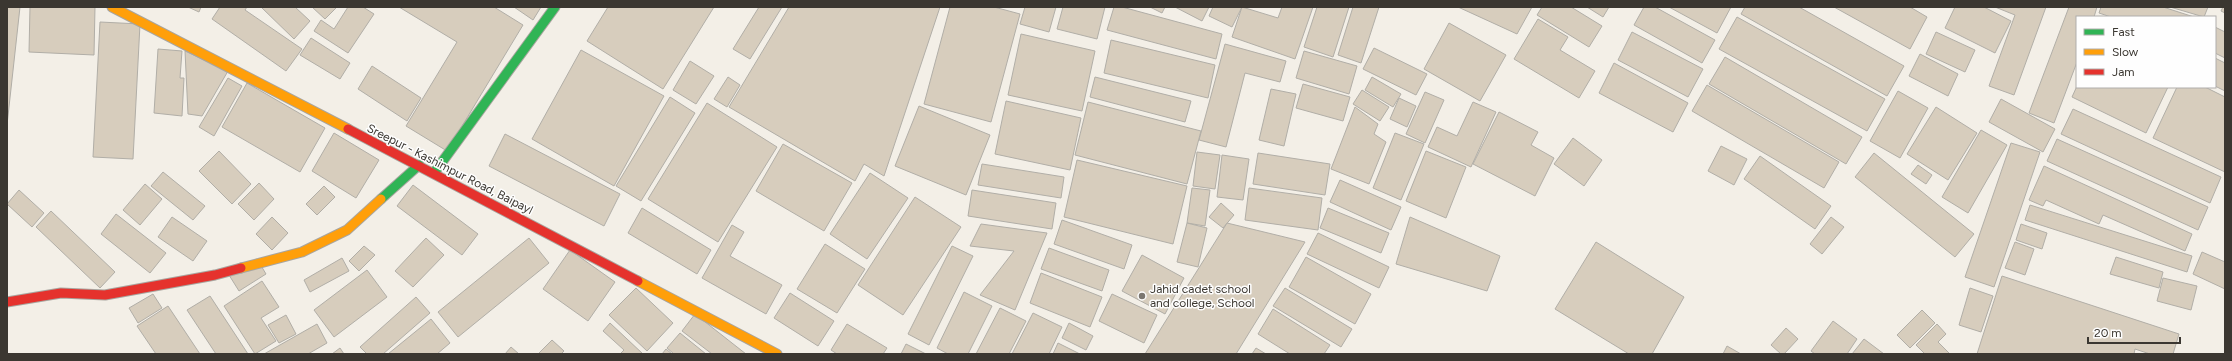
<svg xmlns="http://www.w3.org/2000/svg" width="2232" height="361" font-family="Figtree,sans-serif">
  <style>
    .building { fill: #d7cdbd; stroke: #b1aea7 }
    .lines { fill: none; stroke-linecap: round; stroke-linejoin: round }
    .fast-casing { stroke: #a8a59f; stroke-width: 11 }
    .slow-casing { stroke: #a8a59f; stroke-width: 11 }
    .jam-casing { stroke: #a8a59f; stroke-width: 11 }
    .fast { stroke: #30b455; stroke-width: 9 }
    .slow { stroke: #ff9f0a; stroke-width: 9 }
    .jam { stroke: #e5322d; stroke-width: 9 }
    .poi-dot { fill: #7b7771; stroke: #fefefe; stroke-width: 1.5 }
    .labels { text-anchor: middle; stroke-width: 3; stroke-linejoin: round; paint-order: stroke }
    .street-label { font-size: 12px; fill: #3b3731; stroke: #fefefe }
    .poi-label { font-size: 12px; fill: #3b3731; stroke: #fefefe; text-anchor: start }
  </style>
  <rect width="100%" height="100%" fill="#f3efe7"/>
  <!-- building -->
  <g class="building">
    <polygon points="7,7 20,7 7,125"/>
    <polygon points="30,7 95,7 94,55 29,52"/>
    <polygon points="188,7 201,7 199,12"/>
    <polygon points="220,7 247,7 245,10 302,49 286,71 212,19"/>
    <polygon points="261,7 295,7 310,21 294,39"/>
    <polygon points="312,7 337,7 325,19"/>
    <polygon points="348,7 363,7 374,14 348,53 314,31 321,20 334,29"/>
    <polygon points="399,7 494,7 523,25 447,151 406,126 457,42"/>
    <polygon points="514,7 541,7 533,20"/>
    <polygon points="608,7 714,7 663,89 587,41"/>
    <polygon points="759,7 782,7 750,59 733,49"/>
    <polygon points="789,7 940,7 884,176 864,164 855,181 729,107"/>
    <polygon points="950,7 994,7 1020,14 991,122 924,104"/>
    <polygon points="1025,7 1056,7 1049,32 1020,24"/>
    <polygon points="1063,7 1105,7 1097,39 1057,29"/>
    <polygon points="1114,7 1122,7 1222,34 1216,59 1107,30"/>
    <polygon points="1150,7 1165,7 1162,13"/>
    <polygon points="1175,7 1209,7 1202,21"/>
    <polygon points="1213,7 1242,7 1232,27 1209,16"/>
    <polygon points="1242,7 1278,18 1282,7 1313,7 1295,59 1232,37"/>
    <polygon points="1317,7 1349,7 1333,57 1304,47"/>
    <polygon points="1353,7 1379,7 1361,63 1338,55"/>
    <polygon points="1458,7 1532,7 1517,34"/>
    <polygon points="1542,7 1571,7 1602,26 1589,47 1537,15"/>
    <polygon points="1587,7 1609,7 1603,17"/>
    <polygon points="1644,7 1655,7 1715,40 1702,63 1634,25"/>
    <polygon points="1669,7 1731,7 1717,33"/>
    <polygon points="1745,7 1799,7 1904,66 1887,96 1741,14"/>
    <polygon points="1834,7 1910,7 1927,17 1910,49"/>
    <polygon points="1955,7 1984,7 2011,21 1995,53 1945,28"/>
    <polygon points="1995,7 2046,7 2014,95 1989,86 2015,15"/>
    <polygon points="2069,7 2097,7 2094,17 2077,17 2077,62 2054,123 2029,113"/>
    <polygon points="2101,7 2163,7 2194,17 2111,17 2099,13"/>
    <polygon points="2170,7 2208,7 2204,17"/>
    <polygon points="2223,7 2225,7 2225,13 2221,11"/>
    <polygon points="1737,17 1885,99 1867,131 1719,49"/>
    <polygon points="1538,19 1568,37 1560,50 1595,71 1579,98 1514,59"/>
    <polygon points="100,22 140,24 133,159 93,157"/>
    <polygon points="1449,23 1506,55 1480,101 1424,69"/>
    <polygon points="2215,27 2225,32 2225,58 2215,53"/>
    <polygon points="1632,32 1703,69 1688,97 1618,60"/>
    <polygon points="1936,32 1975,50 1965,72 1926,54"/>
    <polygon points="1021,34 1095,51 1082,111 1008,95"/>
    <polygon points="311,38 350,63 340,79 300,55"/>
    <polygon points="1111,40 1215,65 1208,98 1104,73"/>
    <polygon points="1225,44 1286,61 1280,82 1245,73 1226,147 1199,140"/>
    <polygon points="1374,48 1427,74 1416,95 1363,69"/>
    <polygon points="158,49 182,51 180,78 184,78 182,116 154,113"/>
    <polygon points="581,50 664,96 614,186 532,139"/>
    <polygon points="185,51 228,71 202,116 188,114"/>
    <polygon points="1304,51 1357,66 1349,94 1296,78"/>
    <polygon points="1920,54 1958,74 1948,96 1909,76"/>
    <polygon points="1725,57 1862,137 1846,164 1709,84"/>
    <polygon points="2215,58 2225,63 2225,91 2215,86"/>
    <polygon points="690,61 714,76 696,104 673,90"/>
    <polygon points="1614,63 1688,103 1673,132 1599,93"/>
    <polygon points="372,66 421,98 407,121 358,89"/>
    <polygon points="728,77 740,85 727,107 714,99"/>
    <polygon points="1095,77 1191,101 1185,122 1090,97"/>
    <polygon points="1372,77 1401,94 1393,107 1365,90"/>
    <polygon points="228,78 242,86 214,136 199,127"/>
    <polygon points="247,83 325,128 300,172 222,127"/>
    <polygon points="1303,84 1350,97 1343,121 1296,108"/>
    <polygon points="1707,85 1839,162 1824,188 1692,111"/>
    <polygon points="2077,86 2077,87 2168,87 2146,133 2072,97"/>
    <polygon points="2177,87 2205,87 2225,97 2225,172 2153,138"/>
    <polygon points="1271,89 1296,94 1284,146 1259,140"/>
    <polygon points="1362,90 1389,107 1380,121 1353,104"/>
    <polygon points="1898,91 1928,108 1900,158 1870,141"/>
    <polygon points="1425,92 1444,100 1425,143 1406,134"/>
    <polygon points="670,97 695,113 641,201 616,186"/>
    <polygon points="1399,98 1416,106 1407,127 1390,119"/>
    <polygon points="2001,99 2055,129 2043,152 1989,122"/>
    <polygon points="1006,101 1081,118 1070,170 995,154"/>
    <polygon points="1088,102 1201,131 1187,184 1075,155"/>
    <polygon points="1473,102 1496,112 1471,167 1428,147 1437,127 1457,136"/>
    <polygon points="707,103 777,147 718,242 648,199"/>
    <polygon points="919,106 990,135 966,195 895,166"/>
    <polygon points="1355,107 1378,124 1374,134 1386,142 1369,184 1331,169"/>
    <polygon points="1936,107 1977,133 1948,180 1907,154"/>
    <polygon points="2073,109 2221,177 2210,203 2061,134"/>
    <polygon points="1499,112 1538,132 1531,145 1554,158 1535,196 1473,164"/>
    <polygon points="1981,130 2007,145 1968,213 1942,197"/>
    <polygon points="334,133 379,160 356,198 312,171"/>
    <polygon points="1395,133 1424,144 1401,200 1373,188"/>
    <polygon points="505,134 620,194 604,226 489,166"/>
    <polygon points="1573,138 1602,160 1584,186 1554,164"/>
    <polygon points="2057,139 2208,207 2198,230 2047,161"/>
    <polygon points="2011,143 2040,152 1994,287 1965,277"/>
    <polygon points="783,144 852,183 824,231 756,191"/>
    <polygon points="1721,146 1747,159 1734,185 1708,171"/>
    <polygon points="219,151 251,184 232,204 199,171"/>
    <polygon points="1426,151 1466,167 1446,218 1406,201"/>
    <polygon points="1197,152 1220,155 1215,189 1193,186"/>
    <polygon points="1258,153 1330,164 1325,195 1253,184"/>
    <polygon points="1874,153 1974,234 1955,257 1855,177"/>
    <polygon points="1222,155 1249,159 1243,200 1217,197"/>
    <polygon points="1760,156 1831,206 1815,229 1744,179"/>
    <polygon points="1077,160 1187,186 1173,244 1064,217"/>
    <polygon points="982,164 1064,177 1061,198 978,185"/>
    <polygon points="1918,165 1932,175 1926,184 1911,174"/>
    <polygon points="2044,166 2192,234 2185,251 2103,215 2099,224 2046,200 2043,206 2029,200"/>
    <polygon points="163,172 205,206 193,220 151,186"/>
    <polygon points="870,173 908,198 867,259 830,234"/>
    <polygon points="1340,180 1401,207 1391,230 1330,202"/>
    <polygon points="259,183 274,199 254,220 238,204"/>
    <polygon points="145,184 162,199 140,225 123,210"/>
    <polygon points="413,185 478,234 462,255 397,206"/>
    <polygon points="324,186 335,197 317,215 306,204"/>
    <polygon points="1192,188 1210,190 1205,226 1187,223"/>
    <polygon points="1249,188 1322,198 1318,230 1245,220"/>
    <polygon points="19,190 44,213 32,227 7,204"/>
    <polygon points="972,190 1056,203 1052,229 968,216"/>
    <polygon points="915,197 961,227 903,315 858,285"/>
    <polygon points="1221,203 1234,215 1223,228 1209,217"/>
    <polygon points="2030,205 2192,256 2187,272 2025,220"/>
    <polygon points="642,208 711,250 697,274 628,233"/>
    <polygon points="1328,208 1389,233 1381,253 1320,228"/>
    <polygon points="51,211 115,272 100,288 36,227"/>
    <polygon points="116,214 166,253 150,273 101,234"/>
    <polygon points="172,217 207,241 193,261 158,237"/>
    <polygon points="272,217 288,233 272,250 256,234"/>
    <polygon points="1410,217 1500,256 1487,291 1396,264"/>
    <polygon points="1831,217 1844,227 1822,254 1810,244"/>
    <polygon points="1062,220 1132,245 1124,269 1054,244"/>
    <polygon points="1187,223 1207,228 1198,267 1177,262"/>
    <polygon points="1227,223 1305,242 1236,354 1145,354"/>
    <polygon points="981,224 1047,233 1015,310 980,295 1014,251 970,246"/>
    <polygon points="2021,224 2047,233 2042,249 2016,240"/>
    <polygon points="732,225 744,232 730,256 782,285 766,314 702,278"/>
    <polygon points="1318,233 1389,267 1379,288 1307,254"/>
    <polygon points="426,238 444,255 413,287 395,271"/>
    <polygon points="529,238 549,263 458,337 438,312"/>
    <polygon points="1596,242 1684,297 1652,354 1629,354 1555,309"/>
    <polygon points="2015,242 2034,249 2025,275 2005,268"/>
    <polygon points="825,244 865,269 837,313 797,289"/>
    <polygon points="364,246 375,255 359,271 349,261"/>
    <polygon points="952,246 973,256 929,345 908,334"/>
    <polygon points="1049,248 1109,270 1102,291 1041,269"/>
    <polygon points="570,250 615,282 588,321 543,289"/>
    <polygon points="2202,252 2225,262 2225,289 2193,274"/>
    <polygon points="1142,255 1184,278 1165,314 1122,291"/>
    <polygon points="1306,257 1371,294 1355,324 1289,287"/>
    <polygon points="2116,257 2163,272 2159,288 2110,274"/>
    <polygon points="342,258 349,271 310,292 304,280"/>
    <polygon points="257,259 266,274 239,291 229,275"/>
    <polygon points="367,270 387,297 334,337 314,310"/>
    <polygon points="1041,273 1102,297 1090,327 1030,303"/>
    <polygon points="2002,276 2179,334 2173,354 2150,354 2135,349 2134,354 1977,354"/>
    <polygon points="2163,278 2197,286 2191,310 2157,301"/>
    <polygon points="262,281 279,307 261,318 276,341 255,354 224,306"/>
    <polygon points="636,288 673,323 647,351 609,315"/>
    <polygon points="1285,288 1352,329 1341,347 1273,306"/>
    <polygon points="1970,288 1993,296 1981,332 1959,325"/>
    <polygon points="964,292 992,306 968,354 948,354 937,348"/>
    <polygon points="790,293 834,321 818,346 774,318"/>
    <polygon points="153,294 162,308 138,323 129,308"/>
    <polygon points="1112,294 1157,315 1144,343 1099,321"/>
    <polygon points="210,296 248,354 216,354 187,310"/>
    <polygon points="416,297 430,313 383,354 367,354 360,347"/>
    <polygon points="168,306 200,354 156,354 137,326"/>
    <polygon points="1000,308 1026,321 1009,354 976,354"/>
    <polygon points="1273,309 1330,345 1324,354 1290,354 1258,334"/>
    <polygon points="1922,310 1935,323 1910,348 1897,335"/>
    <polygon points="1033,313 1062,327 1049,354 1012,354"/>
    <polygon points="695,314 746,354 712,354 682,331"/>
    <polygon points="286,315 296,334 279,343 268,325"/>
    <polygon points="431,319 450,343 437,354 388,354"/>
    <polygon points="1833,321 1857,339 1847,354 1815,354 1811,351"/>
    <polygon points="610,323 643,354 620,354 624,350 603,331"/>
    <polygon points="1069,323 1093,336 1086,350 1062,338"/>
    <polygon points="317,324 327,343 308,354 264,354"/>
    <polygon points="847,324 887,348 883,354 837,354 831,350"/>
    <polygon points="1937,324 1946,334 1938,342 1950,354 1925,354 1916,345"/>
    <polygon points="1786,328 1798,339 1784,354 1781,354 1771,345"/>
    <polygon points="680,333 706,354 674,354 667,348"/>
    <polygon points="1864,339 1884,354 1852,354"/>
    <polygon points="552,340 564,351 561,354 538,354"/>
    <polygon points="1058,343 1080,354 1053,354"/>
    <polygon points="906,344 926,354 901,354"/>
    <polygon points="1727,346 1741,354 1723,354"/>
    <polygon points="511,347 519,354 505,354"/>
    <polygon points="340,348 344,354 332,354"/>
    <polygon points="1256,348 1266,354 1252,354"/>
    <polygon points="666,349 672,354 662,354"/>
  </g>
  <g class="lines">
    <defs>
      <g id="fast">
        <polyline points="434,173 555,7"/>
        <polyline points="381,199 419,165"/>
      </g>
      <g id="slow">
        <polyline points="112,7 348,129"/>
        <polyline points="241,268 302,252 347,230 381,199"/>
        <polyline points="638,281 777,354"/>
      </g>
      <g id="jam">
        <polyline points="348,129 638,281"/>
        <polyline points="7,302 61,293 105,295 215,275 241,268"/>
      </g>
    </defs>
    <!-- fast casing -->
    <use href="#fast" class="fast-casing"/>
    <!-- slow casing -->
    <use href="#slow" class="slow-casing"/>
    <!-- jam casing -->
    <use href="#jam" class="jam-casing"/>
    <!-- fast -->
    <use href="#fast" class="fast"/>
    <!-- slow -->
    <use href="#slow" class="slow"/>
    <!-- jam -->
    <use href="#jam" class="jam"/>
  </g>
  <!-- markers -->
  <circle class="poi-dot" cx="1142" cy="296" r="4"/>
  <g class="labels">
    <!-- street labels -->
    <g class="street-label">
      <text transform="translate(450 169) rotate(27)" y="4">Sreepur - Kashimpur Road, Baipayl</text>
    </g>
    <!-- poi labels -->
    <g class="poi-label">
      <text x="1150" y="293">Jahid cadet school<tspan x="1150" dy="14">and college, School</tspan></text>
    </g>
  </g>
  <!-- border -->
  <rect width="2232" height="361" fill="none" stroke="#3b3731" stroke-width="16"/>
  <!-- legend -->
  <rect x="2076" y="16" width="140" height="72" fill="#fefefe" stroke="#b0aeac"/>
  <rect x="2084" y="29" width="20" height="6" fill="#30b455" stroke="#b0aeac"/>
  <text x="2112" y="36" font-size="12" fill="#3b3731">Fast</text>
  <rect x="2084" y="49" width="20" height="6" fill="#ff9f0a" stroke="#b0aeac"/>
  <text x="2112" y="56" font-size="12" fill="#3b3731">Slow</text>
  <rect x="2084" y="69" width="20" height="6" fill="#e5322d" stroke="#b0aeac"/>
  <text x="2112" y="76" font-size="12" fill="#3b3731">Jam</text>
  <!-- scale -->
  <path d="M2088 337v6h92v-6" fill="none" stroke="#3b3731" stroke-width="2"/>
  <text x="2094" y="337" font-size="12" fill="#3b3731" stroke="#fefefe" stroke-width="3" paint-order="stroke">20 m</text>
</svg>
